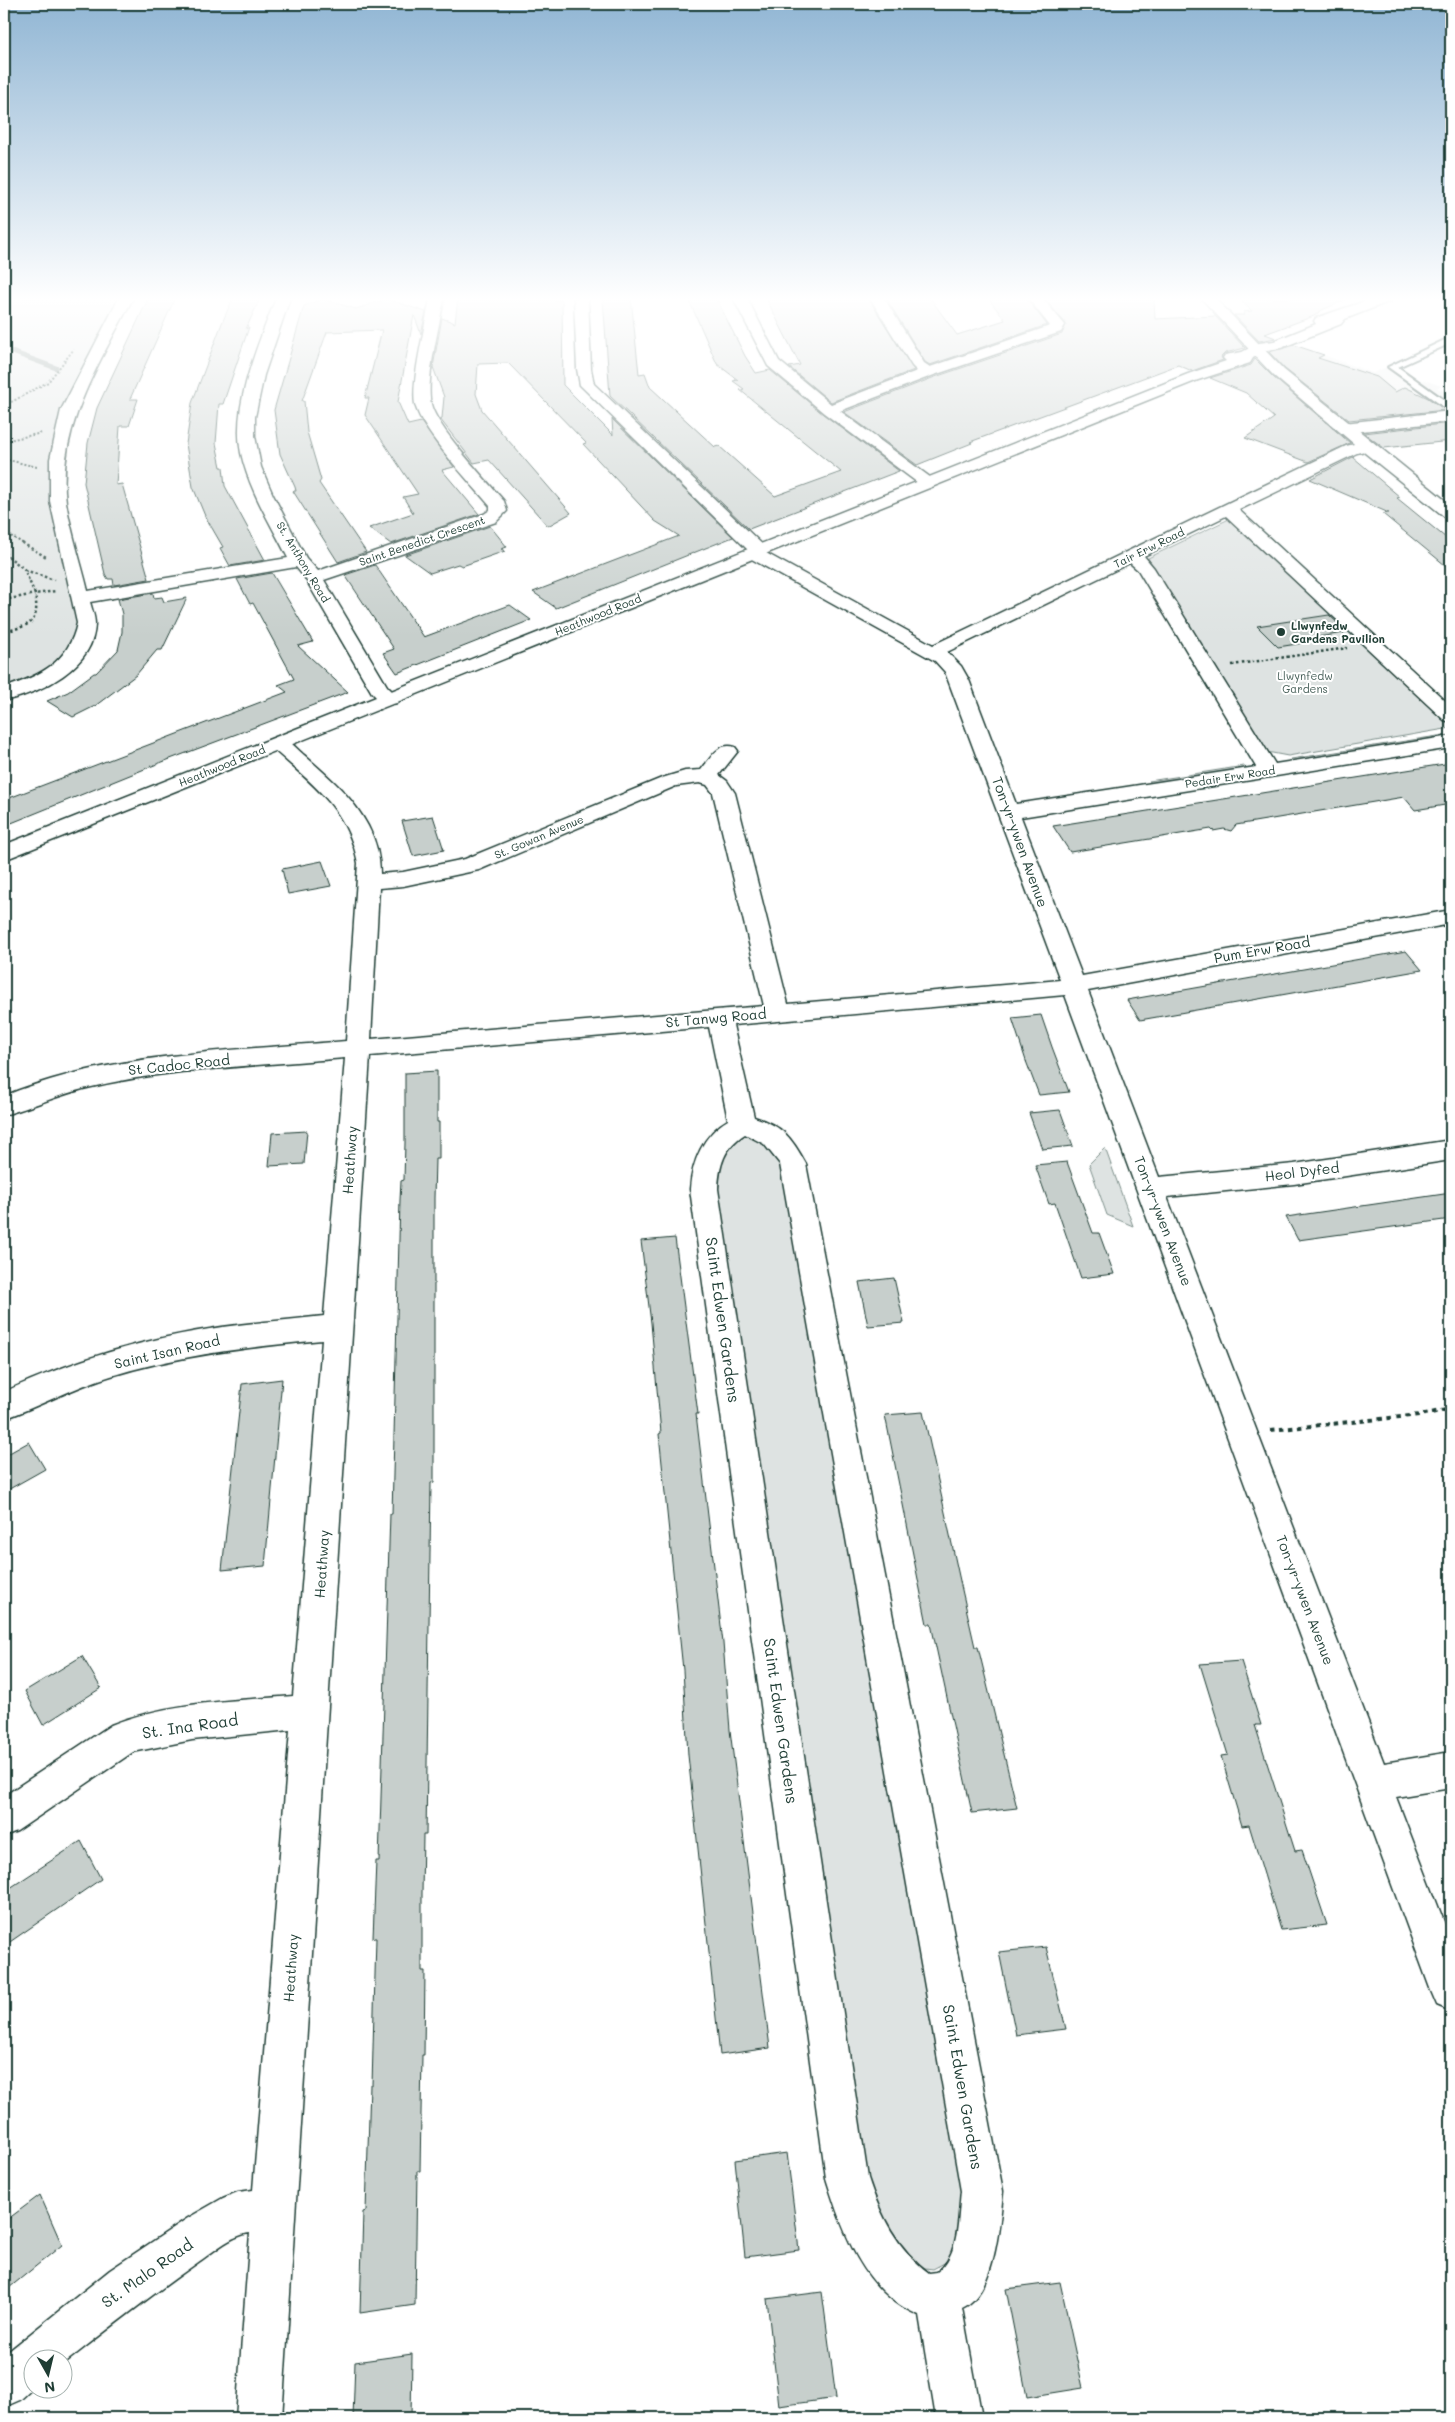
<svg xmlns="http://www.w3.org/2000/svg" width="1455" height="2422" font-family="Mali,sans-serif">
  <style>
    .built { fill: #eef1f0 }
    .green { fill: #dee3e2; stroke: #7e908b }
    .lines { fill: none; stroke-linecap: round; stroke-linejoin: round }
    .stream { stroke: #758883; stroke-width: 5 }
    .building { fill: #c7cfcc; stroke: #1f3d34 }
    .lane-casing { stroke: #1f3d34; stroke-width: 4 }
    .street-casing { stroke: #1f3d34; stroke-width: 3 }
    .secondary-casing { stroke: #1f3d34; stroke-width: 3 }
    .primary-casing { stroke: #1f3d34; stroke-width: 3 }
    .path-far2 { stroke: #1f3d34; stroke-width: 2; stroke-dasharray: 2 2; stroke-linecap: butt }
    .path-far1 { stroke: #1f3d34; stroke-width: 2.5; stroke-dasharray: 2.5 2.5; stroke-linecap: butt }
    .path { stroke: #1f3d34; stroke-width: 4; stroke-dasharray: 4.5 4.5; stroke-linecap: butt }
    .lane { fill: #fff; fill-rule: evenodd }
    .street { fill: #fff; fill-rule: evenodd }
    .secondary { fill: #fff; fill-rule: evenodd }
    .primary { fill: #fff; fill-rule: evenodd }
    .poi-dot { fill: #1f3d34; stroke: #fff; stroke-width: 2 }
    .labels { text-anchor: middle; stroke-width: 4; stroke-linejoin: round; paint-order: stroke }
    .far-street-label { font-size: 11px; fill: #1f3d34; stroke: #fff }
    .far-poi-label { font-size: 11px; font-weight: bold; fill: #1f3d34; stroke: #fff; text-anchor: start }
    .far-park-label { font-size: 11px; fill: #455e57; stroke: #fff }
    .street-label { font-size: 14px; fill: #1f3d34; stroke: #fff }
    .near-street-label { font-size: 16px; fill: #1f3d34; stroke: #fff }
  </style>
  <rect width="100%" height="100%" fill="#fff"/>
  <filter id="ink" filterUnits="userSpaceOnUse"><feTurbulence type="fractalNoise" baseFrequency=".02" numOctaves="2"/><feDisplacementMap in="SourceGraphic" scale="10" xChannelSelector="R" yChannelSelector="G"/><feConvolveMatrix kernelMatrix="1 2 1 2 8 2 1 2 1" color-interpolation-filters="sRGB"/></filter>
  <g filter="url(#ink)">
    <!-- built -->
    <g class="built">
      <polygon points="1301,347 1373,373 1387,367 1448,409 1363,419 1327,390 1288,353"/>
      <polygon points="1424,380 1441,386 1437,388 1448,393 1445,395 1451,397 1451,407 1418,382"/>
    </g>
    <!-- green -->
    <g class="green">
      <polygon points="4,298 122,298 91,358 57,437 80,620 65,659 4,693"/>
      <polygon points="1229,519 1235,520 1450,723 1451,728 1288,756 1267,752 1148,558"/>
      <polygon points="1444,735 1447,737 1294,762 1291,759"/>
      <polygon points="1244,766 1244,770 1154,784 1149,781"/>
      <polygon points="745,1134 758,1137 784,1165 968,2210 950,2260 933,2269 917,2267 866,2200 712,1176 733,1139"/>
      <polygon points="1105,1148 1133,1226 1107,1215 1089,1164"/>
    </g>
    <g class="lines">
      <!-- stream -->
      <polyline class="stream" points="4,349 56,368"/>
    </g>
    <!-- building -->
    <g class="building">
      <polygon points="175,298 130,399 138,399 129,426 120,426 116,485 122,484 149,579 114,585 113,579 108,579 105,574 84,483 88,443 97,408 148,299"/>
      <polygon points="233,298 260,298 246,329 249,327 223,404 219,404 216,443 221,467 223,467 225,486 265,560 230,566 220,548 223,547 205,516 193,487 186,444 192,403 222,323"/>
      <polygon points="458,298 486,298 486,300 562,300 563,385 613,435 612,419 733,537 556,608 533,592 679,536 655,521 583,444 586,443 508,363 478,364 476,394 482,410 571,513 548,526 489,460 474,463 440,419 442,418 444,397 433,367 442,318 455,323"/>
      <polygon points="603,298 631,298 639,374 645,373 650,387 715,447 719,446 775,496 841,472 740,390 744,389 733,381 738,380 717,364 688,298 716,298 745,356 756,373 770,370 823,414 899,471 749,529 610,396"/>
      <polygon points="766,298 868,298 914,370 831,402 789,367 800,365"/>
      <polygon points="886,298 930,298 957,335 1005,320 988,298 1026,298 1047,325 930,365 925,362"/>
      <polygon points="1044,298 1154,298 1155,319 1215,316 1245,348 1225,353 1221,357 1223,360 1192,371 1178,365 970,442 972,443 917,465 844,412 935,377 1062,334 1066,324"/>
      <polygon points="1238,298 1349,298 1322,310 1314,316 1265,334 1276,338 1259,341 1234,315 1245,315 1243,312 1252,311"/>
      <polygon points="323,299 356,309 387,299 426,312 421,334 414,315 398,402 408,425 421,422 454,467 442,470 479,514 391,544 369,528 413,513 403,497 418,494 365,415 369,398 365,398 382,330 327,332 302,401 304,401 307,432 321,480 319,483 366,552 338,562 293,491 296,491 295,487 280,454 274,410 304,306"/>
      <polygon points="1294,345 1324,355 1318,358 1377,377 1395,392 1405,387 1428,398 1445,410 1349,420 1285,369 1269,352"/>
      <polygon points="1255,359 1273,377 1350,443 1308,462 1245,438 1274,418 1246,393 1210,378 1251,365"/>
      <polygon points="1451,423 1451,441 1384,448 1364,433"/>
      <polygon points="1353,457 1400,497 1397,498 1451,542 1451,570 1383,514 1389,513 1310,479"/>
      <polygon points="490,526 507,547 501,549 505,551 462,566 458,564 430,573 405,555"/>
      <polygon points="375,565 424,637 510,605 531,620 397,673 383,653 394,649 345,575"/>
      <polygon points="272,573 313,642 298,646 348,692 157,764 4,826 4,800 287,692 278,685 294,679 253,603 250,604 237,579"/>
      <polygon points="153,593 154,598 162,597 164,602 187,598 162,650 157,650 136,675 95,706 73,717 47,701 68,692 94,673 96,673 118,650 122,632 122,614 118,599"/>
      <polygon points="1329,615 1343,628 1344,633 1305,639 1309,642 1278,647 1257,626"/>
      <polygon points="1451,763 1451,804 1415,810 1404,797 1236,825 1231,831 1224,829 1213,831 1211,829 1070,852 1053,826"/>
      <polygon points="433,816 444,850 413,856 402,821"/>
      <polygon points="322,861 331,886 288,894 282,869"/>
      <polygon points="1406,951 1422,970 1140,1020 1127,1000"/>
      <polygon points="1041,1015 1052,1047 1069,1092 1039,1095 1026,1061 1012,1018"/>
      <polygon points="437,1071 437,1122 439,1122 439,1159 435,1159 434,1198 434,1482 431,1483 426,1835 423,1835 422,1893 422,1971 425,1971 424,2055 422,2055 420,2171 417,2171 415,2305 360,2313 363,2212 366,2211 370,2085 372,2085 376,1938 373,1938 376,1861 379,1861 390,1514 392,1514 400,1200 401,1181 404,1180 405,1143 405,1073"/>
      <polygon points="1060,1110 1073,1146 1042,1149 1029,1113"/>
      <polygon points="307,1131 304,1164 269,1166 272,1133"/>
      <polygon points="1067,1162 1093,1233 1099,1233 1114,1274 1081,1278 1055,1203 1049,1204 1035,1165"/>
      <polygon points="1451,1193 1451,1219 1298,1240 1286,1217"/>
      <polygon points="675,1238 698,1414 696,1414 723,1643 730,1730 770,2048 720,2055 688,1755 683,1670 659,1434 661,1433 651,1323 641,1241"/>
      <polygon points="894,1278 904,1323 868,1326 859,1282"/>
      <polygon points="282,1379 265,1566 222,1570 242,1384"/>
      <polygon points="923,1412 962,1590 975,1647 978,1647 1017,1808 972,1813 931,1624 927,1624 885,1415"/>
      <polygon points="29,1442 45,1469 4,1492 4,1456"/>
      <polygon points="82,1656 101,1688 43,1725 25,1691"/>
      <polygon points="1241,1661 1261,1725 1255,1725 1295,1851 1302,1850 1327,1925 1281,1930 1249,1825 1242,1826 1221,1756 1228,1755 1200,1664"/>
      <polygon points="81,1841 101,1879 4,1946 4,1892"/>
      <polygon points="1046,1947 1066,2029 1016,2035 999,1952"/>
      <polygon points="787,2153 799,2250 745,2257 735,2160"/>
      <polygon points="40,2195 62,2245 4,2292 4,2222"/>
      <polygon points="1060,2282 1083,2388 1027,2397 1006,2289"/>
      <polygon points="822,2292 836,2398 779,2406 767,2299"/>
      <polygon points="412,2354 411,2418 353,2418 355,2362"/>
    </g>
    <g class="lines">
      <defs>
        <polygon id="lane" points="1451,337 1451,343 1398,367 1451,405 1451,412 1388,367"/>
        <g id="street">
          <path d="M119,298H133C101,361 56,428 66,502C71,532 81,562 88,591L288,558C271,524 249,490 241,453C231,405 259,342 276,298H290L264,375L255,417V436L261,467L273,495L306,558L318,571L484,514L490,510V506C471,483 421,431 415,404C411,381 426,323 430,298H444C440,323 425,382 431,404C436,427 487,481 504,501L507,511L496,522L324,580L387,686L400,699L397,703C385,706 380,701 372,693L305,578L296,567L90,602C92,609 95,617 95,624C94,668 40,693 4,701V688C39,676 69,663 77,623L50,501V459L61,410Z"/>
          <path d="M574,298H588L591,369L594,384L765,547L766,553L933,645L1346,446L1366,441L1374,446L1372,449L1357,453L1239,510L1451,706V722L1444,720L1226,516L1144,556L1154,568L1275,764L1451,736V748L1021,817L1082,976L1451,910V924L1088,991L1159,1177L1294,1164L1451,1140V1160L1294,1184L1167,1197L1384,1763L1451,1752V1788L1396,1797L1451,1940V2011L1437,2005L1431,1991L1065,995L733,1025L754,1117C783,1126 792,1138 806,1164L1003,2191C1000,2223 995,2293 962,2308L982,2418H936L919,2315C864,2293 842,2230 826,2178L690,1189C692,1162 703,1134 728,1120L709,1027L370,1056L282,2418H236L250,2233C231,2235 212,2253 197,2263C151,2295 107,2330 62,2365V2360H32V2389L20,2400L4,2407V2355L110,2270L188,2218L223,2198L238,2192L253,2190L290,1730L192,1740L133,1752L17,1831L4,1836V1796L111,1725C168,1702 233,1701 293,1696L322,1340C250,1347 180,1355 111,1376C74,1387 40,1406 4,1419V1392C73,1360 147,1338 222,1327C256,1322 290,1320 324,1316L345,1058C259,1066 171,1068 87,1088C58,1095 32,1107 4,1115V1096C112,1052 231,1051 346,1041L358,863C347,807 312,784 272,748L269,744L272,740C277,738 282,737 287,740C293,744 299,751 304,755C328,776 353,797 368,826C376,841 380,857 380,874L403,872L465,859L662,778L685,771L701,770C711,758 718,742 735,747L738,751L719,775L727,781L735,793L788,1004L1060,980L945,672L935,661L748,557L745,553L748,550L580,385L577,369ZM1130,563L1138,570L1256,767L1016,804L969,680L961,666L947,652ZM700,783L707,785L713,793L764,1006L371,1039L379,888L403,886L479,870L676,786ZM745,1134L764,1144L780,1164L961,2191C958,2216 960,2256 937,2272L929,2273C897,2249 880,2215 868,2178L718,1189C719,1166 724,1147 745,1134Z"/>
          <polygon points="733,298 747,298 779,361 831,404 917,371 912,366 870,298 884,298 924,363 930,367 1050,326 1028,298 1042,298 1065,325 1061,332 934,375 840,411 934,480 936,483 934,486 922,486 824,413 768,366"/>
          <polygon points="1451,411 1451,421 1344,433 1336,428 1344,423"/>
        </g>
        <polygon id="secondary" points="1374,298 1393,298 1391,301 1345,319 1341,324 1281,348 1267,350 1253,358 1250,363 1198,380 4,860 4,845 1188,374 1226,361 1223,358 1225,355 1242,352 1259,343 1274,341 1316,324 1314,321 1316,318"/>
        <polygon id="primary" points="1201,298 1215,298 1284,370 1451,505 1451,518 1445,517 1360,449 1274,376"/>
      </defs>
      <!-- lane casing -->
      <use href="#lane" class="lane-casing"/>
      <!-- street casing -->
      <use href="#street" class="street-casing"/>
      <!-- secondary casing -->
      <use href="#secondary" class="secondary-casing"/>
      <!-- primary casing -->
      <use href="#primary" class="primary-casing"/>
      <!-- path-far2 -->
      <g class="path-far2">
        <polyline points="4,406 48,382 74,349"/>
        <polyline points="4,441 42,433"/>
        <polyline points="4,459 37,467"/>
        <polyline points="4,532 24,544"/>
      </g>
      <!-- path-far1 -->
      <g class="path-far1">
        <polyline points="22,543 48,558"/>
        <polyline points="4,553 24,569 35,594 56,591"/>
        <polyline points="25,570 54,580"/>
        <path d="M4,600L35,594C40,624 30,625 4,632"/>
        <polyline points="1232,665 1347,648"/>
      </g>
      <!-- path -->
      <polyline class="path" points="1271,1430 1420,1415 1451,1409"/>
      <!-- lane -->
      <use href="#lane" class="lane"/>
      <!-- street -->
      <use href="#street" class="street"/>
      <!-- secondary -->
      <use href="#secondary" class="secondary"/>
      <!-- primary -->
      <use href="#primary" class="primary"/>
    </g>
  </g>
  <!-- sky -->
  <linearGradient id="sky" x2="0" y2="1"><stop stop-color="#91b6d4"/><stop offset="0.47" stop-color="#fff"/><stop offset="1" stop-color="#fff" stop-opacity="0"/></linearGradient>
  <rect width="1455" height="637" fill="url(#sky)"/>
  <!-- markers -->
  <circle class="poi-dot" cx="1281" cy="632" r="5"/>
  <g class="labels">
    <!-- far-street labels -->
    <g class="far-street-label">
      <text transform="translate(422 541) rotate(-19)" y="4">Saint Benedict Crescent</text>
      <text transform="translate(1149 548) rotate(-26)" y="4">Tair Erw Road</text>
      <text transform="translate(303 562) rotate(59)" y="4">St. Anthony Road</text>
      <text transform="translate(598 615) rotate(-22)" y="4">Heathwood Road</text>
      <text transform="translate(222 766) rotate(-22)" y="4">Heathwood Road</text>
      <text transform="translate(1230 777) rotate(-9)" y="4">Pedair Erw Road</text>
      <text transform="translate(539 837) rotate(-23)" y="4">St. Gowan Avenue</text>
    </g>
    <!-- far-poi labels -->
    <g class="far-poi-label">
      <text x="1291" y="630">Llwynfedw<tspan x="1291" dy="13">Gardens Pavilion</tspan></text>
    </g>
    <!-- far-park labels -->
    <g class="far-park-label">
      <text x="1305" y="680">Llwynfedw<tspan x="1305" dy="13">Gardens</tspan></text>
    </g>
    <!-- street labels -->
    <g class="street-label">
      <text transform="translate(1020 842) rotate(70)" y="5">Ton-yr-ywen Avenue</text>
      <text transform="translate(1262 950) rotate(-10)" y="5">Pum Erw Road</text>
      <text transform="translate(716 1018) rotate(-5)" y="5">St Tanwg Road</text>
      <text transform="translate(179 1065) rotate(-6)" y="5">St Cadoc Road</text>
      <text transform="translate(350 1160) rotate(-86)" y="5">Heathway</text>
      <text transform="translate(1302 1172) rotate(-7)" y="5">Heol Dyfed</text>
      <text transform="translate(1163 1221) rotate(69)" y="5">Ton-yr-ywen Avenue</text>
      <text transform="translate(167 1352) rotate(-13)" y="5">Saint Isan Road</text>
      <text transform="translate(322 1564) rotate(-86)" y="5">Heathway</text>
      <text transform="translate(1305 1600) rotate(69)" y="5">Ton-yr-ywen Avenue</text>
      <text transform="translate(291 1968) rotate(-86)" y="5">Heathway</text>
    </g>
    <!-- near-street labels -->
    <g class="near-street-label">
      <text transform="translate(723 1320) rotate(82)" y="6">Saint Edwen Gardens</text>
      <text transform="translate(781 1721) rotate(82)" y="6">Saint Edwen Gardens</text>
      <text transform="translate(190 1726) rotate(-8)" y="6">St. Ina Road</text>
      <text transform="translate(963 2087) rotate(80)" y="6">Saint Edwen Gardens</text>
      <text transform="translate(147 2273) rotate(-35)" y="6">St. Malo Road</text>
    </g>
  </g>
  <!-- margin -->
  <rect width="1455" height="2422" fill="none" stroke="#fff" stroke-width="20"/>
  <rect x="10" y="10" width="1435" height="2402" fill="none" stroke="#1f3d34" stroke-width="2" filter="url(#ink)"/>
  <!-- north arrow -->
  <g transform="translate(48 2374) rotate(172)"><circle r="24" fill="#ffffff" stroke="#a5b1ae"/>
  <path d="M0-4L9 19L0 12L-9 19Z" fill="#1f3d34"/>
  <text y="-8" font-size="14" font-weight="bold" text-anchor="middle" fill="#1f3d34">N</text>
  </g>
</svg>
